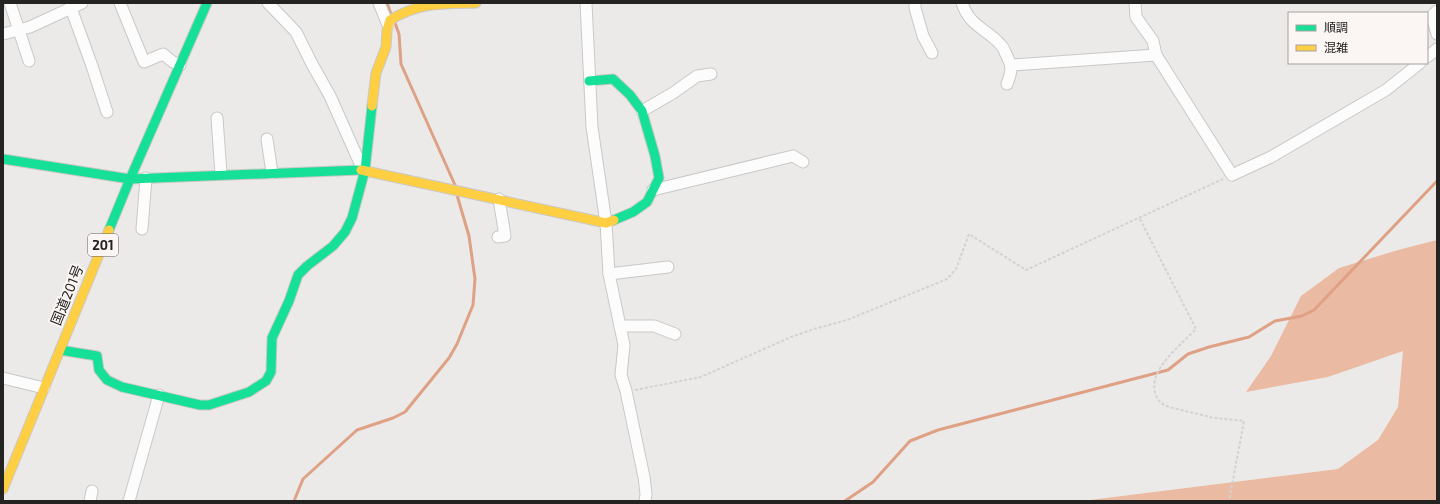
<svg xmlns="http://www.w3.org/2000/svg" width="1440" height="504" font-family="'Exo 2','Noto Sans JP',sans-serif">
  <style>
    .forest { fill: #ebbaa2 }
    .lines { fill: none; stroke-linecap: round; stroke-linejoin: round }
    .stream { stroke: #dfa185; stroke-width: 3 }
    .street-casing { stroke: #cac8c6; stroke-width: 13 }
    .fast-casing { stroke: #cac8c6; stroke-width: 11 }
    .slow-casing { stroke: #cac8c6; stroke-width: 11 }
    .path { stroke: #d2d2d2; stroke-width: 2; stroke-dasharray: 3 2; stroke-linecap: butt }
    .street { stroke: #fcfcfc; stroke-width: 11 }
    .fast { stroke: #16e098; stroke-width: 9 }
    .slow { stroke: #ffcf43; stroke-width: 9 }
    .labels { text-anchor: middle; stroke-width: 4; stroke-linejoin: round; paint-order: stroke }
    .shield { fill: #fbf6f4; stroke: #656261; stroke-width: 1 }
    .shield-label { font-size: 13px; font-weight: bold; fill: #252322 }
    .street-label { font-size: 14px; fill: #252322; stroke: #fbf6f4 }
  </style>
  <rect width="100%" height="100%" fill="#eceae8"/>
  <!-- forest -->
  <polygon class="forest" points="1437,240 1437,501 1082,501 1338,469 1378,440 1398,407 1403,351 1328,377 1246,392 1271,356 1301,296 1339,268 1398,250"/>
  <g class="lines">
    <!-- stream -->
    <g class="stream">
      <polyline points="387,3 391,14"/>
      <polyline points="395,23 399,34 401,64 455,185"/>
      <polyline points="294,501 303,479 357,430 393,418 405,412 449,358 457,344 473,305 475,279 469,236 457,195"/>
      <polyline points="845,501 873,482 910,441 938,430 1168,370 1188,354 1209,347 1249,337 1275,321 1302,316 1314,310 1437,181"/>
    </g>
    <defs>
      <g id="street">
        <polyline points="10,3 29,61"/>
        <polyline points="71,3 71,8 92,66 107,112"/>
        <polyline points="120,3 144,62 163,54 173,62 180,65"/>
        <polyline points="268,3 296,32 312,64 330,96 363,170"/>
        <polyline points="379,3 388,25"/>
        <polyline points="586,3 592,127 606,223 609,274 624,345 621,375 626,391 644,477 646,494 645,501"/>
        <polyline points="915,3 915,8 923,36 932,53"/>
        <path d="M962,3C970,27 986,28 1000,44C1002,46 1004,49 1005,52C1012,66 1013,69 1007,84"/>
        <polyline points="1135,3 1136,17 1153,41 1156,55"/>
        <polyline points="1437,11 1432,16 1437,34"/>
        <polyline points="3,34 30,27 82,3"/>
        <polyline points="1427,57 1437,49"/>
        <polyline points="1012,65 1156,55 1232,175 1271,157 1386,90 1420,63"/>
        <polyline points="642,111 673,93 697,76 711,74"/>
        <polyline points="217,118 221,174"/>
        <polyline points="267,139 272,173"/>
        <polyline points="653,190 793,156 803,162"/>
        <polyline points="142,229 146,178"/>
        <polyline points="498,237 505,236 499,199"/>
        <polyline points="609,274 668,267"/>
        <polyline points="620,326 654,326 675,334"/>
        <polyline points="3,378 44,388"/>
        <polyline points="90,501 92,491"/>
        <polyline points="129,501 159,395"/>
      </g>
      <g id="fast">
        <polyline points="589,81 613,79 630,95 642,111 655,156 659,178 647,202 633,212 614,220"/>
        <polyline points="3,159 130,179 361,170"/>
        <polyline points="109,230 130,179 207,3"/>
        <polyline points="60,350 97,356 99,370 107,380 122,387 200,405 209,405 249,392 266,381 271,372 272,338 289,301 298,275 307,266 333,246 345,232 352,218 365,170 372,106"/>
      </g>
      <g id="slow">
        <path d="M372,106L376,73L386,47L387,30L390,20C420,2 442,4 476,3"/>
        <polyline points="361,170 606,223 614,220"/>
        <polyline points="3,489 109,230"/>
      </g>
    </defs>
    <!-- street casing -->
    <use href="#street" class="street-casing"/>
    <!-- fast casing -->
    <use href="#fast" class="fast-casing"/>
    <!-- slow casing -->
    <use href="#slow" class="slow-casing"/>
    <!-- path -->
    <g class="path">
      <path d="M1140,219L1196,329C1181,345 1149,369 1155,392C1157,400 1161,404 1169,407L1214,418L1244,421L1229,501"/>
      <polyline points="635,390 701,377 791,337 814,329 847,320 947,279 956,269 969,234 1026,270 1223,179"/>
    </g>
    <!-- street -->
    <use href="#street" class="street"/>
    <!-- fast -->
    <use href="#fast" class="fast"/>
    <!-- slow -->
    <use href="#slow" class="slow"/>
  </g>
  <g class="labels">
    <!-- shield labels -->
    <rect class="shield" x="88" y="234" width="30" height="22" rx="3"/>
    <g class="shield-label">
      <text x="103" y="250">201</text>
    </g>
    <!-- street labels -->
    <g class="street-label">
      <text transform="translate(67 295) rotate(-68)" y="5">国道201号</text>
    </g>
  </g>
  <!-- border -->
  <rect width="1440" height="504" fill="none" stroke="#252322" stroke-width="8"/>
  <!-- legend -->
  <rect x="1288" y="12" width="140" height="52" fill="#fbf6f4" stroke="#a5a2a0"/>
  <rect x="1296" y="25" width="20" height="6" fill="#16e098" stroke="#a5a2a0"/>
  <text x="1324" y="32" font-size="12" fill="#252322">順調</text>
  <rect x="1296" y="45" width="20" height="6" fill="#ffcf43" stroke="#a5a2a0"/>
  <text x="1324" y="52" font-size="12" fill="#252322">混雑</text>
</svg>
